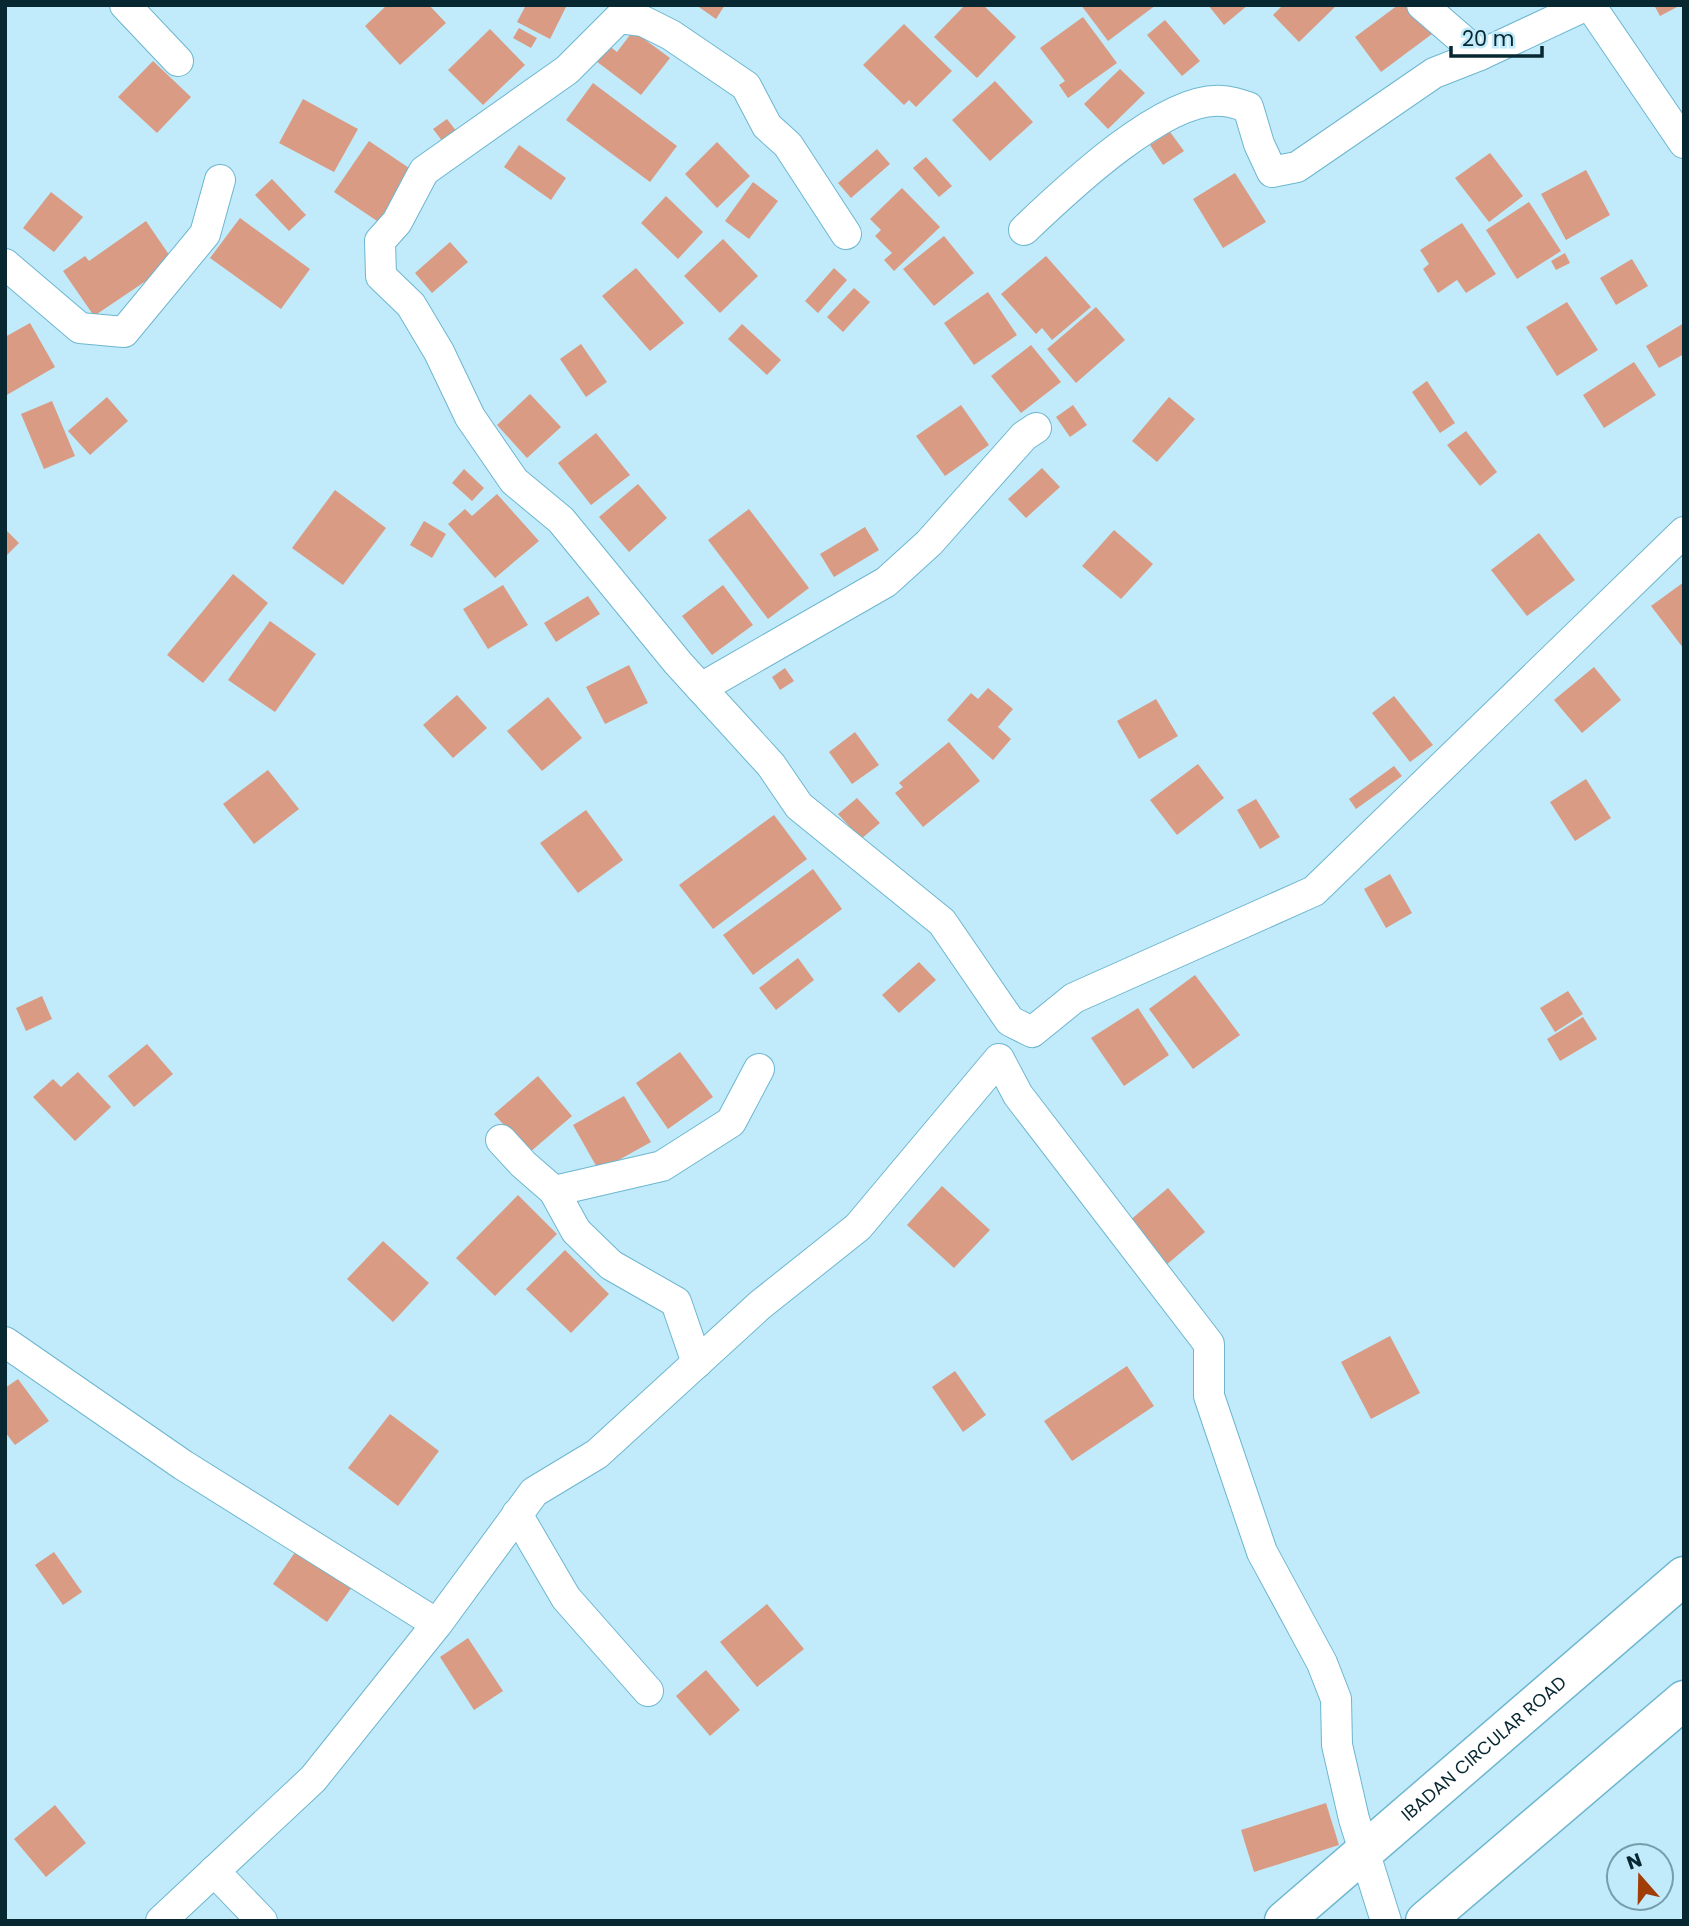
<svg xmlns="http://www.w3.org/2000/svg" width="1689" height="1926" font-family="Poppins,sans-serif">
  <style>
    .building { fill: #d99b83 }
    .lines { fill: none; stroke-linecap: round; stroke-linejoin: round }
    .minor-casing { stroke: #6db6cf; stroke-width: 32 }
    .highway-casing { stroke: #6db6cf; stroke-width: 41 }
    .minor { stroke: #fff; stroke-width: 30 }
    .highway { stroke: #fff; stroke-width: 38 }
    .labels { text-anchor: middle; stroke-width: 7; stroke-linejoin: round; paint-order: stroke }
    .street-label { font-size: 18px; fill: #072731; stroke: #c1ebfb }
  </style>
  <rect width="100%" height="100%" fill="#c1ebfb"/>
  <!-- building -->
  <g class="building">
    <polygon points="387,5 429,5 446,23 400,65 365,26"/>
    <polygon points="526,5 567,5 550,39 517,22"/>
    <polygon points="696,5 725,5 716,19"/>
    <polygon points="965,5 983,5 1016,37 977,78 934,37"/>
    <polygon points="1081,5 1156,5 1108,41"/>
    <polygon points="1208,5 1248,5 1224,25"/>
    <polygon points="1283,5 1337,5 1299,42 1273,15"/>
    <polygon points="1398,5 1410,5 1432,34 1381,72 1355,37"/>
    <polygon points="1654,5 1681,5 1660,16"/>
    <polygon points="1083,17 1117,63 1068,98 1059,85 1065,81 1040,48"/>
    <polygon points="1165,20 1200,61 1182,76 1147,35"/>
    <polygon points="904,24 952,71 916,107 909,100 904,105 863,65"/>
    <polygon points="519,28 537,38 531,48 513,38"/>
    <polygon points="490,29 525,65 483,105 448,70"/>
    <polygon points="633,31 670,58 641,95 596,61 608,45 617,52"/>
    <polygon points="153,61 191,97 157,133 118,97"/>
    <polygon points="1120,69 1145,93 1108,129 1084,104"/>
    <polygon points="995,81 1033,122 990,161 952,120"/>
    <polygon points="593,83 677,146 650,182 566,120"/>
    <polygon points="303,99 358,129 334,172 279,143"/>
    <polygon points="447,119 457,132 443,142 433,129"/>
    <polygon points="1170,132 1184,151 1163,165 1150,145"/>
    <polygon points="369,141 415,172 380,223 334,192"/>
    <polygon points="717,142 750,176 717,208 685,174"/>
    <polygon points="519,145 566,178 551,200 504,167"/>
    <polygon points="877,149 890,164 851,198 838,183"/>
    <polygon points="1490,153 1523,196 1489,222 1455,178"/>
    <polygon points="926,157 952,186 939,197 913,168"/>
    <polygon points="1586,170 1610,215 1566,240 1541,194"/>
    <polygon points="1235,173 1266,222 1223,248 1193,199"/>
    <polygon points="272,179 306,215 289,231 255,195"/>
    <polygon points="753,182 778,201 749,239 725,221"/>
    <polygon points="902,188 940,227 894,271 884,260 892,253 875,236 881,230 870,219"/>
    <polygon points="51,192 83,217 54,252 23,228"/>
    <polygon points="666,196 703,232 678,259 641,223"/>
    <polygon points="1529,202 1561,251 1517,279 1486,230"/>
    <polygon points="240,218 310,269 281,309 210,258"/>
    <polygon points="146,221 174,262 94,316 63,271 85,256 89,261"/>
    <polygon points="1462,223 1496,274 1466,293 1457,280 1438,293 1423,269 1429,264 1420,250"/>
    <polygon points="944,236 974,273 934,306 903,269"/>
    <polygon points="723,239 758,276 720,313 684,276"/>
    <polygon points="450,242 468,262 432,293 415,273"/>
    <polygon points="1565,253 1570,263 1556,270 1551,261"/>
    <polygon points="1046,256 1091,307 1052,340 1042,328 1036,334 1001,294"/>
    <polygon points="1632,259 1648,286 1616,305 1600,278"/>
    <polygon points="636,268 684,323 650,351 602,296"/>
    <polygon points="834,268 847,280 818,313 805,301"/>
    <polygon points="854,288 870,302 843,332 827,317"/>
    <polygon points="988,292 1017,335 974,365 944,323"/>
    <polygon points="1567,302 1598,350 1557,376 1526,327"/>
    <polygon points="1096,307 1125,340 1076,383 1047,349"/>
    <polygon points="30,323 55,367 5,396 5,337"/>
    <polygon points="1684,323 1684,354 1659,368 1646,346"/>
    <polygon points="742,324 781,360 767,375 728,339"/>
    <polygon points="581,344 607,382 586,397 560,359"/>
    <polygon points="1031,345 1061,382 1021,413 991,376"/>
    <polygon points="1634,362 1656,395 1604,428 1583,395"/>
    <polygon points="1427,381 1455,423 1440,433 1412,392"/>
    <polygon points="530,394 561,427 527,458 497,425"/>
    <polygon points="107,397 128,421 90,455 68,431"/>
    <polygon points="1169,397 1195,419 1157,462 1132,441"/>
    <polygon points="52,401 75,456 44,469 21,414"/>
    <polygon points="961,405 989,445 945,476 916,436"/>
    <polygon points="1073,405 1087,425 1070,437 1056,417"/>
    <polygon points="1466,431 1497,472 1480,486 1447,445"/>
    <polygon points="596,433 630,475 591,505 558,463"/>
    <polygon points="1042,468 1060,487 1026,518 1008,499"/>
    <polygon points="464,469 484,488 472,501 452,483"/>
    <polygon points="638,484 667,518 629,552 599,517"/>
    <polygon points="335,490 386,528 343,585 292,548"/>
    <polygon points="497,494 539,541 495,578 448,524 465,509 472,516"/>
    <polygon points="749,509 809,588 768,619 708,540"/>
    <polygon points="424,521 446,534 432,558 410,545"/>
    <polygon points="865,527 879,550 834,577 820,554"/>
    <polygon points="5,529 19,543 5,557"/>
    <polygon points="1114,530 1153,564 1121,599 1082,566"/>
    <polygon points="1539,533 1575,580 1527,616 1491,570"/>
    <polygon points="233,574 268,603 203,683 167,655"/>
    <polygon points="1684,582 1684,649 1651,606"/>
    <polygon points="503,585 528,625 488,649 463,609"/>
    <polygon points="723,585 753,625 712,655 682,616"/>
    <polygon points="588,596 600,614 556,642 544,623"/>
    <polygon points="270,621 316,654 275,712 228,680"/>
    <polygon points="629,665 648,703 605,724 586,687"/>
    <polygon points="1594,667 1621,700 1582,733 1554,700"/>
    <polygon points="785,668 794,681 780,690 772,677"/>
    <polygon points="988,688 1013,709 998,727 1011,739 993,760 947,720 971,693 978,699"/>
    <polygon points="457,695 487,728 453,758 423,725"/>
    <polygon points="1394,696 1433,745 1410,762 1372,713"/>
    <polygon points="548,697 582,738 542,771 507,731"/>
    <polygon points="1156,699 1178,736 1139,759 1117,721"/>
    <polygon points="855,732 879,765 852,784 829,752"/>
    <polygon points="949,742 980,781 923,827 895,793 903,787 899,783"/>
    <polygon points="1198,764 1224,798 1177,835 1150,800"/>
    <polygon points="1394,766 1402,776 1356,809 1349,799"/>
    <polygon points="268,770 299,809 254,844 223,804"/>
    <polygon points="1586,779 1611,818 1575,841 1550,802"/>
    <polygon points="857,798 880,823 861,839 838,814"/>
    <polygon points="1256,799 1280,837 1260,849 1237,810"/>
    <polygon points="586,810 623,860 578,893 540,843"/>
    <polygon points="774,815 807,859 713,929 679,885"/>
    <polygon points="813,869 842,909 753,975 723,935"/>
    <polygon points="1390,874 1412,913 1386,928 1364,889"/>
    <polygon points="798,958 814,980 776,1010 759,988"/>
    <polygon points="919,962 936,980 899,1013 882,995"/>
    <polygon points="1195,975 1240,1035 1193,1069 1149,1009"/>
    <polygon points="1568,991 1583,1014 1555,1032 1540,1008"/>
    <polygon points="42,996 52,1019 26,1031 16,1008"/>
    <polygon points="1138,1008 1169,1055 1124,1086 1091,1038"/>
    <polygon points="1583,1017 1597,1039 1560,1061 1547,1039"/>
    <polygon points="147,1044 173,1074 134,1107 108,1076"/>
    <polygon points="680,1052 713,1097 668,1129 636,1083"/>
    <polygon points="78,1072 111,1107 75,1141 33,1097 53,1079 61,1087"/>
    <polygon points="538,1076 572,1116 529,1153 494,1114"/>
    <polygon points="624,1096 651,1142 599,1171 573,1125"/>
    <polygon points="942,1186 990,1230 954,1268 907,1225"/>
    <polygon points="1168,1188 1205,1232 1165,1266 1128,1222"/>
    <polygon points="518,1195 557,1234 495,1296 456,1258"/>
    <polygon points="383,1241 429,1283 393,1322 347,1279"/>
    <polygon points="565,1250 609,1294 571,1333 526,1289"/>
    <polygon points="1390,1336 1420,1393 1371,1419 1341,1362"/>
    <polygon points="1127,1366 1154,1406 1072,1461 1044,1421"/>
    <polygon points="955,1371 986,1415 963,1432 932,1387"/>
    <polygon points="18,1379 49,1421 15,1445 5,1432 5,1388"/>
    <polygon points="390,1414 439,1451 398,1506 348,1468"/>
    <polygon points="298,1548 352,1587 327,1622 273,1584"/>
    <polygon points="54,1552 82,1592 63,1605 35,1565"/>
    <polygon points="767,1604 804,1649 757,1687 720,1642"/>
    <polygon points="468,1638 503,1691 474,1710 440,1657"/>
    <polygon points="706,1670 740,1710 710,1736 676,1696"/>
    <polygon points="1326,1803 1339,1845 1254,1872 1241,1830"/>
    <polygon points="55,1805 86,1843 46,1877 14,1839"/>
  </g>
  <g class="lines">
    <defs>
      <g id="minor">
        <polyline points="125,5 178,61"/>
        <polyline points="1422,5 1480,55 1587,5"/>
        <polyline points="1590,5 1684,143"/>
        <path d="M1024,230C1064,192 1165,95 1222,101C1231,101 1240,105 1248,107L1259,144L1272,172L1297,167L1434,73L1480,55"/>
        <polyline points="846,234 788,145 767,126 746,86 671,35 643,21 619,18 567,70 424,171 397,222 380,241 381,276 411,305 439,352 470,417 514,481 561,520 678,663 771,765 799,806 942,922 1010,1021 1032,1032 1074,998 1314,891 1684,532"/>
        <polyline points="5,264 80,328 124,332 205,234 220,180"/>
        <polyline points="701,688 886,582 929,543 1024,436 1036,428"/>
        <polyline points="501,1140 523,1164 554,1191 576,1231 611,1265 676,1302 697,1363"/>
        <polyline points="554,1191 662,1166 731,1122 759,1069"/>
        <polyline points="5,1342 183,1465 437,1624"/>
        <polyline points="517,1514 566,1598 648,1691"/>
        <polyline points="214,1871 262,1921"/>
        <polyline points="161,1921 313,1779 437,1624 534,1492 597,1454 760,1305 858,1227 999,1059 1018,1095 1209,1344 1209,1396 1262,1552 1322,1663 1336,1699 1337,1745 1354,1819 1386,1921"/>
      </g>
      <g id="highway">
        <path id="s1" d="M1284,1921L1684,1576"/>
        <polyline points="1425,1921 1684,1700"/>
      </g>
    </defs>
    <!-- minor casing -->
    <use href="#minor" class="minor-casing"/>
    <!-- highway casing -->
    <use href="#highway" class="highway-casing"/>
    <!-- minor -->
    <use href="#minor" class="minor"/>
    <!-- highway -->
    <use href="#highway" class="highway"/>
  </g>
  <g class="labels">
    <!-- street labels -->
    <g class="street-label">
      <text dy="6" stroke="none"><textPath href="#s1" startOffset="264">IBADAN CIRCULAR ROAD</textPath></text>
    </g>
  </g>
  <!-- border -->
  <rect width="1689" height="1926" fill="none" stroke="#072731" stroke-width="14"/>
  <!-- north arrow -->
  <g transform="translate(1640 1877) rotate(340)"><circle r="33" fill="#c1ebfb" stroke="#779daa" stroke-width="2"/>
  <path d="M0-5L12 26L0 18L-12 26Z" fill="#a13d06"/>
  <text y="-10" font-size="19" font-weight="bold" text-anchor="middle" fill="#072731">N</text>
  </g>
  <!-- scale -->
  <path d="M1451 46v10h91v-10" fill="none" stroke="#072731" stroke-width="3.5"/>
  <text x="1462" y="46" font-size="21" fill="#072731" stroke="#c1ebfb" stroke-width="5" paint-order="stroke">20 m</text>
</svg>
